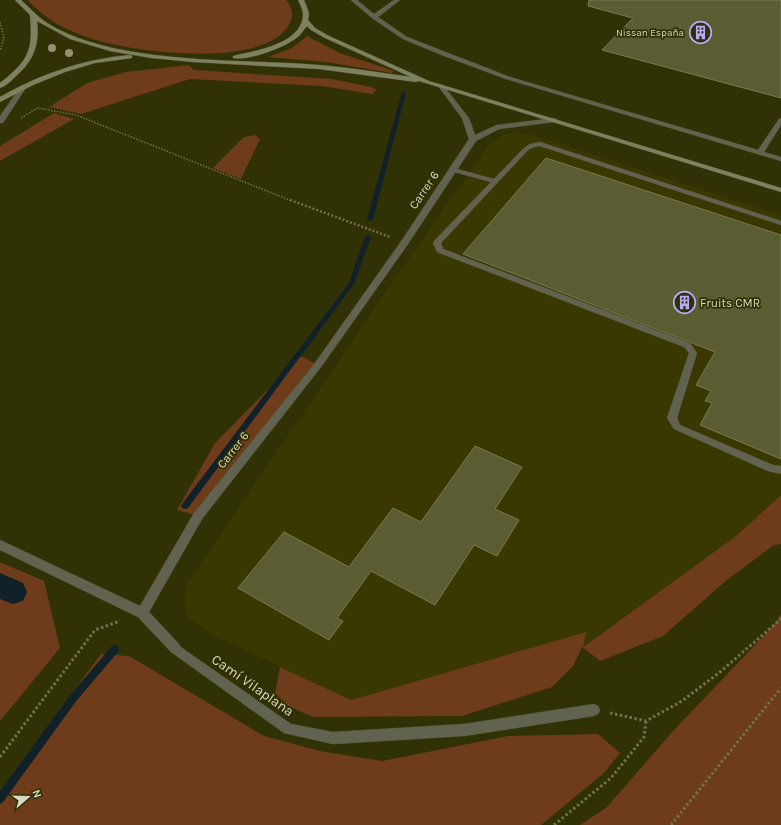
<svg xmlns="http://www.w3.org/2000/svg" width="781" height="825" font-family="Karla,sans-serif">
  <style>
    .built { fill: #383800 }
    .green { fill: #6e3b1b }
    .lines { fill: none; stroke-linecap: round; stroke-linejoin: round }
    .stream { fill: #11212a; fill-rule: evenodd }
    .canal { fill: #11212a; fill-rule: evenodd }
    .building { fill: #5a5c31; stroke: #797b50 }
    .service-casing { stroke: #4e4f26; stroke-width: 1 }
    .minor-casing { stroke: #4e4f26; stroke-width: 1 }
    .secondary-casing { stroke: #4e4f26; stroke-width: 1 }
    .path-far2 { stroke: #70724d; stroke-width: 1.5; stroke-dasharray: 1.5 1.5; stroke-linecap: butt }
    .path-far1 { stroke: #70724d; stroke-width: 2.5; stroke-dasharray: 2 2; stroke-linecap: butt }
    .path { stroke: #70724d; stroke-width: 3; stroke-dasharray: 2.5 2.5; stroke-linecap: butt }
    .service { fill: #616350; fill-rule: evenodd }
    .minor { fill: #616350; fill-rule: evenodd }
    .secondary { fill: #7e8062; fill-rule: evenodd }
    .tree { fill: #9b8d71 }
    .labels { text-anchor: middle; stroke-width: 3.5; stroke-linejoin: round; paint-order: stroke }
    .far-poi-label { font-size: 10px; fill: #d7d9c2; stroke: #303104; text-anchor: end }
    .street-label { font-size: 12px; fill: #d7d9c2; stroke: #303104 }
    .poi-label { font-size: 12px; fill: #d7d9c2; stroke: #303104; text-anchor: start }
    .near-street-label { font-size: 14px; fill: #d7d9c2; stroke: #303104 }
  </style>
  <rect width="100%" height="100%" fill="#303104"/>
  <!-- built -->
  <polygon class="built" points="517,133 529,134 781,215 781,495 736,536 582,647 585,632 351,700 209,633 188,617 184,602 187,583 416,248 489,145 505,134"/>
  <!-- green -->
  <g class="green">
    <path d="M28,0H286C293,7 294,17 289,25C262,70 131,52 89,38C66,30 44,19 28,0Z"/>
    <polygon points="307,36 340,53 394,71 392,73 326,62 268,57 292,48"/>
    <polygon points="189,65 194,70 332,79 371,87 377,90 372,94 322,86 190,79 81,114 49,107 87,83 126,72"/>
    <polygon points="54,113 74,119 0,161 0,146"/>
    <polygon points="255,135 260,139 241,179 213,168 244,137"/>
    <polygon points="301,356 318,365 198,516 177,510 215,443"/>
    <polygon points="781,495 781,544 774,545 727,580 663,636 600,661 582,647 573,666 552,687 462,716 313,717 288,706 275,693 280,667 351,700 586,632 583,647 736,536"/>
    <polygon points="0,562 44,581 60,648 0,721"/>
    <polygon points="781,614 781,825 580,825 607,807 673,731 772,627"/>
    <polygon points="101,654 129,656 264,736 320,751 382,761 508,736 598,734 620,753 604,773 541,825 0,825 0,791"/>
  </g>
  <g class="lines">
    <!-- stream -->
    <g class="stream">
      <polygon points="402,92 406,93 373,219 370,221 368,220 367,219"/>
      <polygon points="368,235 371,237 354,284 188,508 185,509 182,508 181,506 182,504 349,283 365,237"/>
      <polygon points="115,645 118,646 119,649 118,652 77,700 3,802 0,804 0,791 71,694 112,646"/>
    </g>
    <!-- canal -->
    <polygon class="canal" points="0,573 23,583 27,592 23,601 13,604 0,599"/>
  </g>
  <!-- building -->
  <g class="building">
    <polygon points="589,0 781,0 781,98 602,50 633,18 588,6"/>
    <polygon points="546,158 781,235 781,459 700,425 712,403 705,401 711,391 696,385 715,352 463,254"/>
    <polygon points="475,446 522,467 495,509 519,520 497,556 474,545 435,605 371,571 337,618 343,621 329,640 238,588 284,532 349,567 393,508 421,522"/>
  </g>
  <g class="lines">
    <defs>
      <g id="service">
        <polygon points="351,0 357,0 374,14 394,0 400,0 378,17 407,37 510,77 758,150 779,119 781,118 781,125 764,152 781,157 781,161 506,79 444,56 403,39 372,18"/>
        <polygon points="540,142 781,221 781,225 540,146 534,147 528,150 441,243 443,249 690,343 697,353 677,418 680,425 773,465 781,466 781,474 768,471 674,429 667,418 689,353 684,347 437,252 433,243 434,241 491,182 451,171 451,169 453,168 494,179 524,148 530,144"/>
        <polygon points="175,643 291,724 333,732 464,724 594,704 598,706 600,710 598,714 594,716 464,736 333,744 284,733 171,652 169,648 171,644"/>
      </g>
      <g id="minor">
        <polygon points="22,85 27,86 3,123 0,123 0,116"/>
        <polygon points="439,85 443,85 469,118 475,135 497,125 554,118 558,120 554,122 499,129 476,141 408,244 321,367 202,519 149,612 179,644 181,648 179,652 175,654 171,652 138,617 0,550 0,540 140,606 194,513 315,363 402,240 469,139 462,118 438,86"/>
      </g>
      <g id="secondary">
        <path d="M15,0H21C29,7 36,15 44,21C108,64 229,59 305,64C341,66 376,72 411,77L325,38L311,30L307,26C304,29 302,33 299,36C286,47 250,61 233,58V56C255,51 302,44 303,15C303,10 300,4 298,0H304L309,13L308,20L315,28L329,36L429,81L781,188V192L419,81L416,82L319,69L193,62L151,58L110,51L70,39L37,21C40,45 33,62 15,77C11,81 6,86 0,88V83C29,60 33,51 30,15Z"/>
        <path d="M130,55L132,56V58L95,63L65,72L33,85L0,102V97C41,74 83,59 130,55Z"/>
      </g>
    </defs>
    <!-- service casing -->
    <use href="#service" class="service-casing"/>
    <!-- minor casing -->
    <use href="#minor" class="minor-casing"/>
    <!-- secondary casing -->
    <use href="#secondary" class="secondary-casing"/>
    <!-- path-far2 -->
    <g class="path-far2">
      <polyline points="0,22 4,38 0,51"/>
      <polyline points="21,118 38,108 76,115 292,201"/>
    </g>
    <!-- path-far1 -->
    <polyline class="path-far1" points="290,200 390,237"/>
    <!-- path -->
    <g class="path">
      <polyline points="610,713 646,721 682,701 720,672 781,619"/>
      <polyline points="0,757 95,630 120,621"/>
      <polyline points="554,825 611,778 644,737 646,721"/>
      <polyline points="671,825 781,688"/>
    </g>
    <!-- service -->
    <use href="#service" class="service"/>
    <!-- minor -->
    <use href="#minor" class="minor"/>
    <!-- secondary -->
    <use href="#secondary" class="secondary"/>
  </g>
  <!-- trees -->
  <g class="tree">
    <circle cx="52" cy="48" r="4"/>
    <circle cx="69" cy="53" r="4"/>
  </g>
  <!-- icons -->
  <defs>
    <symbol id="building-ring" viewBox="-11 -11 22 22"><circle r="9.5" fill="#303104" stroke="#b7abf8" stroke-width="1.5"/><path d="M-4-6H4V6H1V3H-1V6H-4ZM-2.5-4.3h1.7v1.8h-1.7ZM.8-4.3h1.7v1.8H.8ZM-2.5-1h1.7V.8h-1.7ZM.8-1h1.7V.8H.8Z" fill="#b7abf8"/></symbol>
  </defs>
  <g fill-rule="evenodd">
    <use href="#building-ring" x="688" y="20" width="25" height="25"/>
    <use href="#building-ring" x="672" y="290" width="25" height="25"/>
  </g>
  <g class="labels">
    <!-- far-poi labels -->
    <g class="far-poi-label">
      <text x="684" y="36">Nissan España</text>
    </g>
    <!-- street labels -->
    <g class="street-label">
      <text transform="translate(424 190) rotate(-56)" y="4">Carrer 6</text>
      <text transform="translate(233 450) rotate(-52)" y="4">Carrer 6</text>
    </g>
    <!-- poi labels -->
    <g class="poi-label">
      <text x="700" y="307">Fruits CMR</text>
    </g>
    <!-- near-street labels -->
    <g class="near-street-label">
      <text transform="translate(253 685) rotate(35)" y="5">Camí Vilaplana</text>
    </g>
  </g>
  <!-- north arrow -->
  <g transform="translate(28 797) rotate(70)" stroke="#303104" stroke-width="3" paint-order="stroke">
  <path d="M0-3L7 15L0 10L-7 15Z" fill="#d7d9c2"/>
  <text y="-6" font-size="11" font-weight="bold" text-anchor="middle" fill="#d7d9c2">N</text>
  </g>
</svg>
